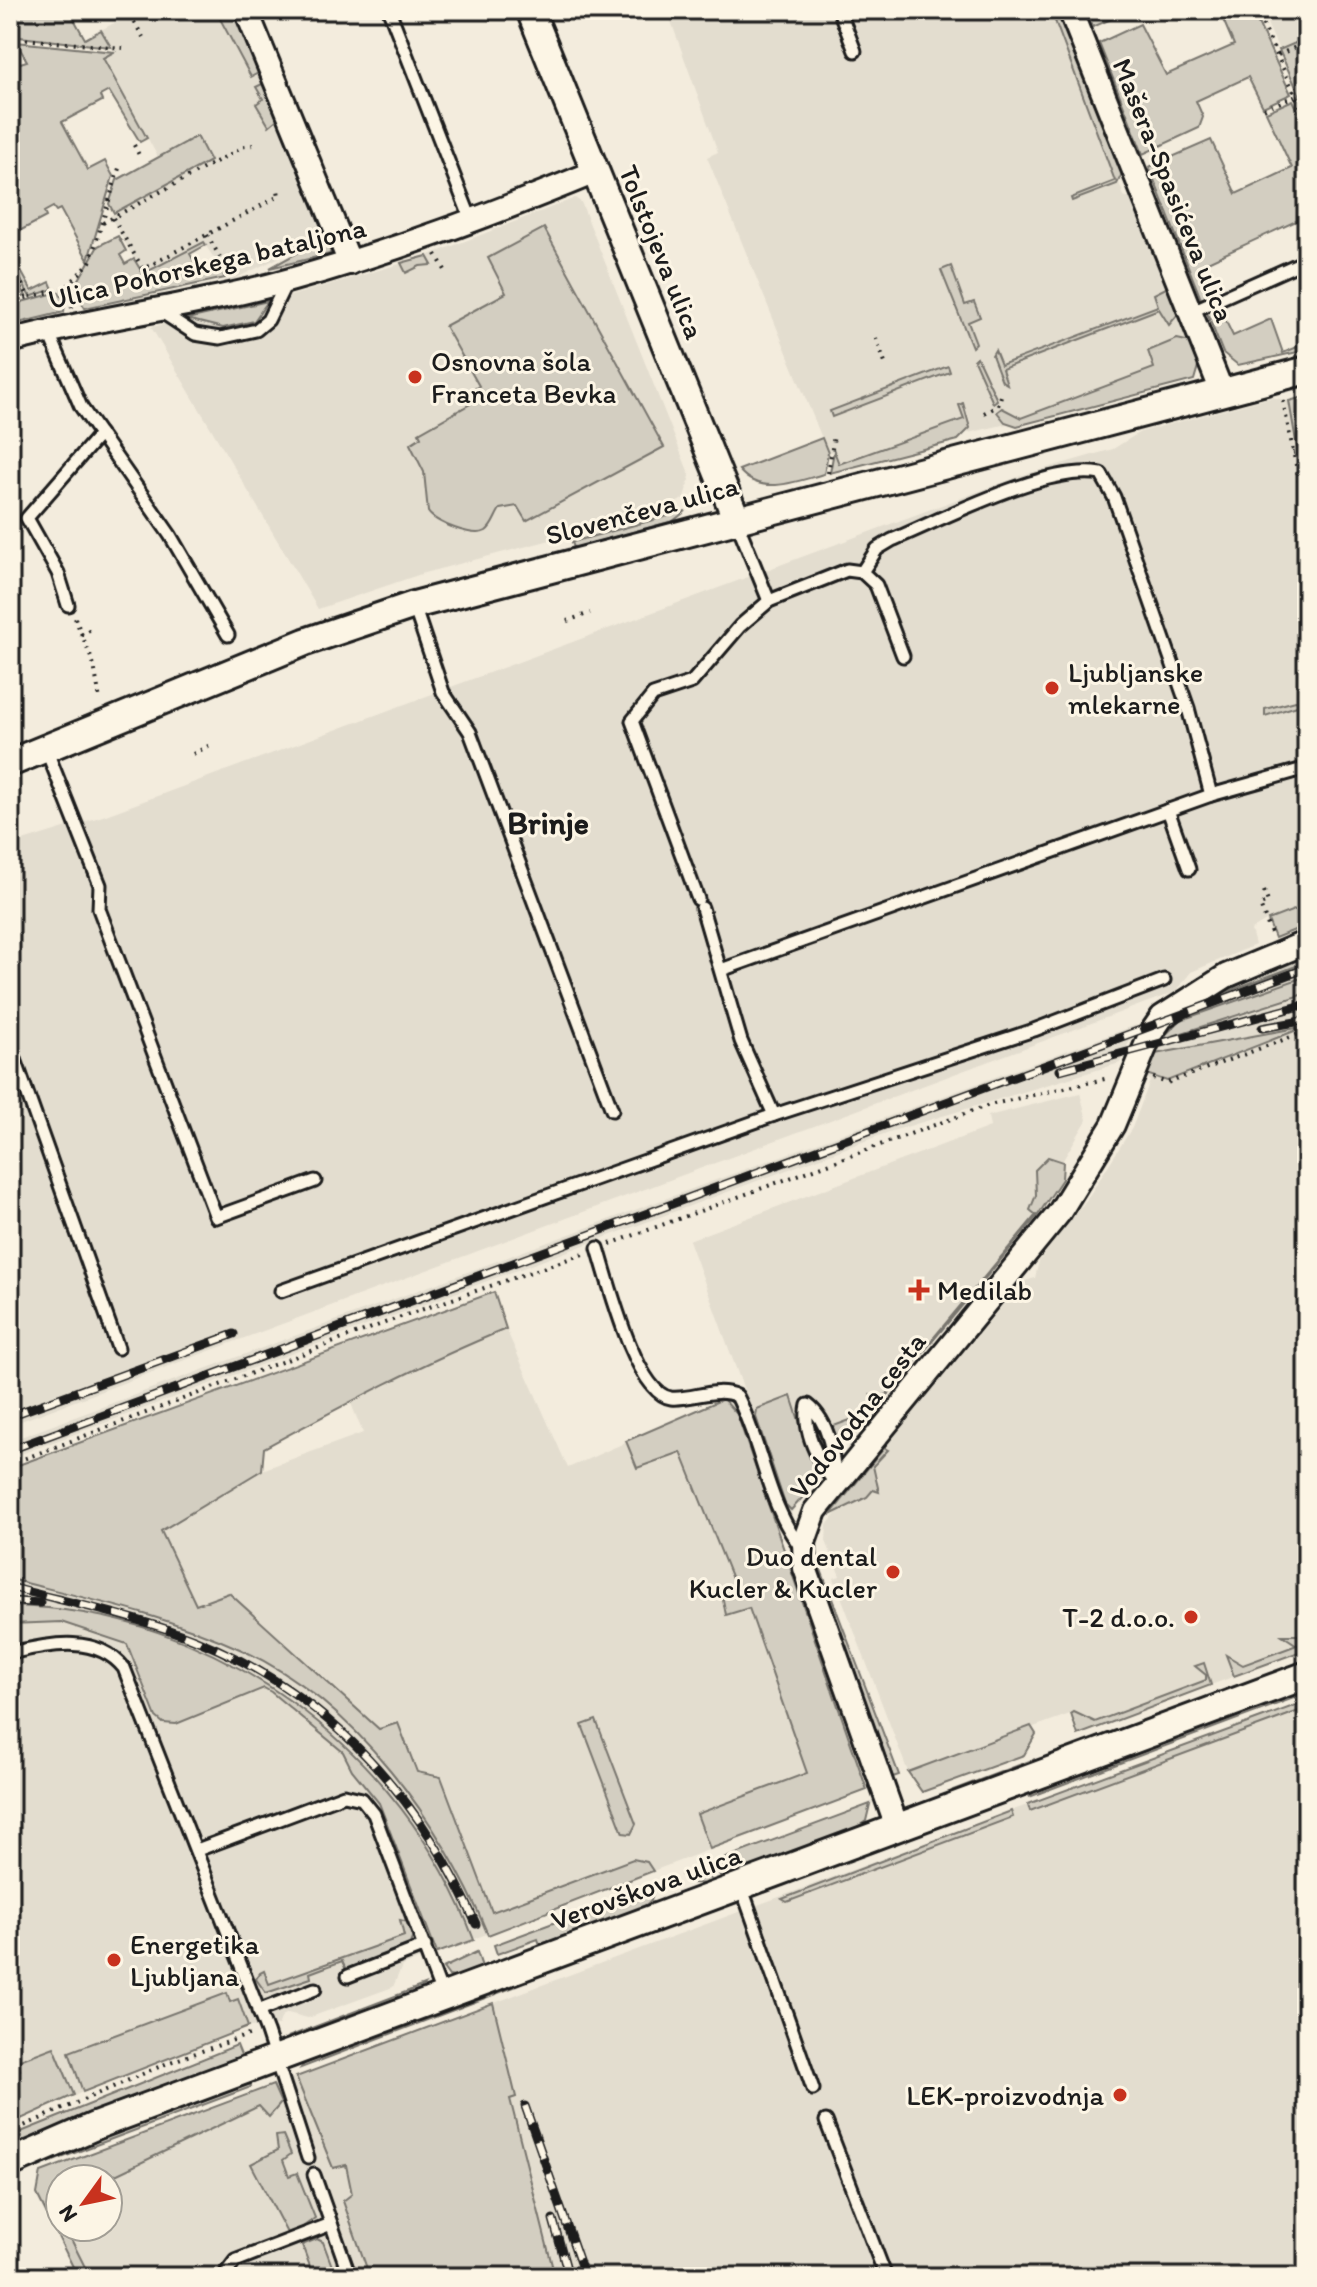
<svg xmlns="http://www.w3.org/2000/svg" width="1317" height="2287" font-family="Itim,sans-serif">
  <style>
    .built { fill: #e3ddcf }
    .green { fill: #d3cec1; stroke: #78756e; stroke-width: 2 }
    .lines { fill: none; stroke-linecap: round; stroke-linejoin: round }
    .service-casing { stroke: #1c1c1c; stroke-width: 17 }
    .minor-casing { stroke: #1c1c1c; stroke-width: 28 }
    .tertiary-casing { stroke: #1c1c1c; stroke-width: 32 }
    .path { stroke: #1c1c1c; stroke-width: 4; stroke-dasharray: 2 6; stroke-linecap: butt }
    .service { stroke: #fcf5e5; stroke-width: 11 }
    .minor { stroke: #fcf5e5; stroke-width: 22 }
    .tertiary { stroke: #fcf5e5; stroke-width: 26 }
    .rail-casing { stroke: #1c1c1c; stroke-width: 9 }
    .rail { stroke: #fcf5e5; stroke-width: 6; stroke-dasharray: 18; stroke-linecap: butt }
    .poi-dot { fill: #c8321e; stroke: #fcf5e5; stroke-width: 3 }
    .labels { text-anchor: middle; stroke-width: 6; stroke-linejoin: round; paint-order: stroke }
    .street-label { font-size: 28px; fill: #1c1c1c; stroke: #fcf5e5 }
    .poi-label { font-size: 28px; fill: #1c1c1c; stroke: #fcf5e5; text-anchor: start }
    .quarter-label { font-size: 32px; font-weight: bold; fill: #1c1c1c; stroke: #fcf5e5 }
  </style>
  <rect width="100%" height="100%" fill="#f3ecdd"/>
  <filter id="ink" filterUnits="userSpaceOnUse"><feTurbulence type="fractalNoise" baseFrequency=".0125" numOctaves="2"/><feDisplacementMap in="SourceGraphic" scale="16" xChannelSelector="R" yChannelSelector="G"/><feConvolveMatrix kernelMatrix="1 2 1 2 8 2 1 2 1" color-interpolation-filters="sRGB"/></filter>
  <g filter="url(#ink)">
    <!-- built -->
    <g class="built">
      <polygon points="139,10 238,10 260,72 268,84 263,100 256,104 270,126 285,118 330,233 230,281 203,242 143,275 110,216 209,160 197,136 158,157 103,57 114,51 101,30"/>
      <polygon points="667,10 1055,10 1124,196 1136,201 1198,353 1194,380 1017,426 1007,424 968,433 970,420 963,403 964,419 839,464 834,451 828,453 707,157 718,152"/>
      <polygon points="1261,10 1307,10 1307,38 1279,50"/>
      <polygon points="575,198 581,202 690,476 684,498 665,510 424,573 318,609 151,327 290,296 427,256"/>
      <polygon points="1307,396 1307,925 1275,938 1266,921 1251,930 1255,945 1191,972 1175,992 10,1425 10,845 106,815 1023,475 1113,449 1140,432 1272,397 1289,401"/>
      <polygon points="1307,962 1307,1649 1078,1735 1070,1714 908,1772 834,1578 840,1576 826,1541 827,1525 842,1506 867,1497 879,1481 873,1466 887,1451 884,1448 1022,1282 1035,1278 1039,1261 1087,1199 1132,1128 1150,1081 1146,1074 1160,1040 1202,1001"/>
      <polygon points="1136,1025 1120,1063 889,1132 10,1458 10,1441"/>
      <polygon points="1080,1093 1087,1120 1060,1165 1063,1174 1059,1185 1038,1215 854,1435 842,1437 811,1475 804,1496 778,1531 867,1790 402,1966 393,1987 308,2018 288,2013 282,2016 278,2026 248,2027 126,2073 10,2124 10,1579 154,1614 161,1531 262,1470 363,1433 350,1401 387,1385 420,1364 506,1329 568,1468 744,1390 689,1240 990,1127 988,1116"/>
      <polygon points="1307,1701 1307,2277 90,2277 65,2227 108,2227 107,2179 260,2106 273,2085"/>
    </g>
    <!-- green -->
    <g class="green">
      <polygon points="10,10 69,10 85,39 101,30 111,47 10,36"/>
      <polygon points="1051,10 1060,10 1123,172 1117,184 1072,201 1071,198 1115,181"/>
      <polygon points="1086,10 1126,10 1127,12 1093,27"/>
      <polygon points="1219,10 1252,10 1291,94 1263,107 1248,77 1196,101 1203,117 1199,128 1143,154 1099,43 1140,24 1166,75 1234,45"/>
      <polygon points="229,12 237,14 260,72 251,77 218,15"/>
      <polygon points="1307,38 1307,111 1279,50"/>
      <polygon points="16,42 114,52 103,58 147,138 140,142 109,91 100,96 102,101 62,122 88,170 105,161 113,176 88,260 60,209 56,211 53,207 44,212 46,217 10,236 10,49 20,63 27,61"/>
      <polygon points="264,83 280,117 269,126 256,104 263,99 256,87"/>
      <polygon points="1293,100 1307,129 1307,216 1201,265 1213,295 1201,299 1149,167 1211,140 1236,194 1292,168 1266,112"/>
      <polygon points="197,136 210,161 114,213 109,204 117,180"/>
      <path d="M544,228L664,447L526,521L517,506L500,509C495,516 493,526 486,531C474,538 435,523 428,512L424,472L410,444L421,437L419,433L470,404L465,394L479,386L445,326L506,293L488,258Z"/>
      <polygon points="118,236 126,251 120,255 125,264 134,259 143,274 204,242 206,245 190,254 202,275 222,272 225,278 85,308 73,290 98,246"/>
      <polygon points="328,236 332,240 330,254 270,268"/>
      <polygon points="10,251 32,291 50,282 53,289 30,297 10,259"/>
      <polygon points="427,256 432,265 420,266 406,273 401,263"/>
      <polygon points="951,266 965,305 974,302 980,317 968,322 976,343 972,347 941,270"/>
      <polygon points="10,267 26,296 14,299 10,293"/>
      <polygon points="1166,288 1174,294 1179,313 1169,325 1159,309 1002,369 1007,384 1002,381 992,355 995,350 1001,365 1158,306 1154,294"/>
      <polygon points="59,292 65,302 64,312 10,325 10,305"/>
      <polygon points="268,301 254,321 223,328 187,319"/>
      <polygon points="1212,309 1222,313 1233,336 1271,319 1283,353 1307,343 1307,350 1238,365 1223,353 1207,313"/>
      <polygon points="1177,339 1191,342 1199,363 1194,380 1017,426 1005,422 997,412 1002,408 1021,418 1154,368 1148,351"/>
      <polygon points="977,357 997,400 993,403 974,360"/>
      <polygon points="948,366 950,372 832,417 830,411"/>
      <polygon points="1307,396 1307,421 1304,423 1307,443 1297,447 1289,401"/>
      <polygon points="963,403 970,428 958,440 830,473 834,451 839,464 964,419 959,405"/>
      <path d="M822,438L828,453L824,474C796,481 761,497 739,470Z"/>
      <polygon points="686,511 673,521 574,548 572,542"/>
      <polygon points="1307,698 1307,703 1265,716 1265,709"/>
      <polygon points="1307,905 1307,925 1275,938 1268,920"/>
      <polygon points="1307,954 1307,962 1202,1001"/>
      <polygon points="1307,976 1307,993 1160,1040 1181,1020"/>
      <polygon points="1307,1026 1167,1081 1146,1074 1155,1054"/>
      <polygon points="1048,1157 1063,1162 1062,1179 1038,1215 854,1435 840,1441 831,1427 872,1412 875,1408 871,1396 880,1402 1036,1215 1030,1210 1036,1195 1035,1170"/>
      <path d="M494,1292L506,1329C422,1363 344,1405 264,1448L262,1470L161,1531L196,1605L229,1593L379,1729L398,1723L417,1772L441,1777L492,1912L633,1859L647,1862L653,1871L488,1935C442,1823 355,1702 242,1650C168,1616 89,1599 10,1579V1468Z"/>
      <polygon points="791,1396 815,1470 804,1496 791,1510 785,1504 756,1417 757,1409"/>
      <polygon points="723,1399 737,1414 867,1790 710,1849 697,1814 807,1773 749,1608 726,1615 722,1595 736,1589 681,1452 637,1468 626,1441"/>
      <polygon points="884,1448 888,1450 873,1466 879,1492 873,1490 867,1497 830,1515"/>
      <polygon points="820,1567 899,1775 893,1777 822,1588 817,1569"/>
      <path d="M10,1606C216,1609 403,1749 474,1940L437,1953L379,1803L352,1770L343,1752L271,1692L264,1688L176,1724L163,1723L156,1717L127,1644L61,1622L10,1624Z"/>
      <polygon points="1282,1635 1307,1635 1307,1649 1234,1676 1226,1655 1243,1665 1297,1645"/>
      <polygon points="1204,1663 1211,1685 1078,1735 1071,1714 1074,1712 1095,1722 1206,1680 1206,1675 1195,1666"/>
      <polygon points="1307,1687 1307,1693 1029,1797 1036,1789"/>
      <polygon points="1307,1701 1307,1708 1030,1811 1028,1804"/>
      <polygon points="596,1720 636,1824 631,1834 623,1833 582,1725"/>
      <polygon points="1031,1726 1036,1734 1024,1755 922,1792 908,1772"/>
      <polygon points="1035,1759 1016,1771 954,1792 953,1790"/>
      <polygon points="870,1804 866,1821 847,1834 722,1881 715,1862"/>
      <polygon points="1011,1811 1013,1817 787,1902 782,1899"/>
      <polygon points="706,1866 712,1884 693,1883 682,1875"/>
      <polygon points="655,1885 651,1900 642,1909 541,1948 538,1939 497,1954 494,1945"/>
      <polygon points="400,1920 408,1922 413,1936 409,1946 346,1970 342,1961 310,1973 311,1978 266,1993 256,1979 260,1973 264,1971 269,1984 404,1936"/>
      <polygon points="477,1952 483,1970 460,1978 449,1976 443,1968"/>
      <polygon points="424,1985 417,1994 299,2038 288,2037"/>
      <polygon points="511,1985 514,1987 301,2068 306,2061"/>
      <polygon points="227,1993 230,2002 238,1999 248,2027 83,2092 69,2052"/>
      <polygon points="493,2003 516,2097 510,2099 555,2277 370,2277 343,2201 352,2194 346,2165 333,2168 296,2077"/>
      <polygon points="237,2045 243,2060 10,2148 10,2137 16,2134"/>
      <polygon points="54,2047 74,2095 10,2124 10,2074 20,2070 17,2061"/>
      <polygon points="249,2081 251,2087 45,2164 54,2155"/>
      <polygon points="273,2085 281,2103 269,2117 259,2106 107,2179 60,2179 60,2201 54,2204 60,2227 65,2227 90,2277 78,2277 37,2194 41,2172"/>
      <polygon points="283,2135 291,2154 283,2160 289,2176 297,2173 315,2218 289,2237 251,2164 278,2150 276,2136"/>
      <polygon points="317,2239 323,2242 336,2277 314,2277 302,2245"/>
    </g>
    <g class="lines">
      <defs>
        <g id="service">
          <polyline points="389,10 472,222"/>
          <polyline points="839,10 855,51"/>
          <polyline points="160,311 195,334 220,338 256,330 268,320 287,281"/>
          <polyline points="1190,312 1307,260"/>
          <polyline points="48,331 81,407 170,535 228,635"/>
          <polyline points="736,520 769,601"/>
          <path d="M862,572L877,549L892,540C945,518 1047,464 1101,474L1114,497L1188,708L1211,795"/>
          <polyline points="68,605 58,573 27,518 100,434"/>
          <polyline points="414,606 443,692 470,732 612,1110"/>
          <polyline points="46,749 100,885 99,909 216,1217 315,1181"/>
          <polyline points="1168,810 1189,869"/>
          <polyline points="698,899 632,721 653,695 692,682 740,626 769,601 847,570 862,572 876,585 903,656"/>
          <polyline points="702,908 741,1041 774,1115"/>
          <polyline points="721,970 1211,795 1307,768"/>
          <polyline points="10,1045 118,1348"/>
          <path d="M598,1248C608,1280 636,1394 671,1398C694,1400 715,1386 737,1396C763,1446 766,1504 803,1550"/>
          <polyline points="281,1291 774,1115 1034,1030 1164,980"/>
          <path d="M808,1405C830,1422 834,1456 835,1483C819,1463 802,1431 808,1405Z"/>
          <path d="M10,1653C48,1645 96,1633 124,1668L267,2032L308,2158"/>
          <polyline points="197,1850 344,1795 362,1799 374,1814 443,1997"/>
          <polyline points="741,1886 813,2089"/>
          <polyline points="348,1976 425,1946"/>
          <polyline points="258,2011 315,1989"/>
          <polyline points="826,2121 886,2277"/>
          <polyline points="314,2175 350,2277"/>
          <polyline points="223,2277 235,2261 331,2224"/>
        </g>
        <g id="minor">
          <polyline points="246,10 350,263"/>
          <polyline points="1070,10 1222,392"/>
          <path d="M10,341C102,316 198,306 290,280C395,251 495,213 595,172"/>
          <polyline points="897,1827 805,1568 804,1542 815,1511 1059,1213 1113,1125 1151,1033 1162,1017 1226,976 1307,942"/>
        </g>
        <g id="tertiary">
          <polyline points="530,10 736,518"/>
          <polyline points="10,763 305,642 414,605 1307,370"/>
          <polyline points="10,2163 95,2126 1307,1675"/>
        </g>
      </defs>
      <!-- service casing -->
      <use href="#service" class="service-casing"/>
      <!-- minor casing -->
      <use href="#minor" class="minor-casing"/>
      <!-- tertiary casing -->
      <use href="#tertiary" class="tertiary-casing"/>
      <!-- path -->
      <g class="path">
        <polyline points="174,10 178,17"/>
        <polyline points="1177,10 1181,19"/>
        <polyline points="1256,10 1307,120"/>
        <polyline points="130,15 143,37"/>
        <polyline points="10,38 123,48"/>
        <polyline points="1278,55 1307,42"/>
        <polyline points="1264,109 1295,96"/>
        <polyline points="134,145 139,155"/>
        <polyline points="113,218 143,269 279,196 278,190"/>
        <polyline points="103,223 245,146 253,145"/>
        <polyline points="207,235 230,274"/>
        <polyline points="436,254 445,270"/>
        <polyline points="10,263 29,297 66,288"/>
        <polyline points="10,303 29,297"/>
        <polyline points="72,308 66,288 90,262 120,165"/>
        <polyline points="876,338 886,366"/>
        <polyline points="1283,401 1307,520"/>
        <polyline points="984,413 998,406 1001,396"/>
        <polyline points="1293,453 1307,450"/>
        <polyline points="828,473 834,436"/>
        <polyline points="75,618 94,665 100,700"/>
        <polyline points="567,621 590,613"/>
        <polyline points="81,635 94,627"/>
        <polyline points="193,754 214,743"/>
        <polyline points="1264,891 1268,902 1260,905 1272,936"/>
        <polyline points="1153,1078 1167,1083 1307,1031"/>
        <polyline points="610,1244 989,1105 1109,1078"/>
        <polyline points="10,1464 406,1315 583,1254"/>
        <polyline points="10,2132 170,2062 254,2033"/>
      </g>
      <!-- service -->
      <use href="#service" class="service"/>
      <!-- minor -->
      <use href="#minor" class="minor"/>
      <!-- tertiary -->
      <use href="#tertiary" class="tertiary"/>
      <defs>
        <g id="rail">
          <polyline points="1262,1028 1307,1020"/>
          <polyline points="1060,1070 1307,1004"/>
          <polyline points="10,1416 234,1334"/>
          <polyline points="10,1450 1307,968"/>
          <path d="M10,1587C63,1601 117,1612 169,1630C312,1678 417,1787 476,1924"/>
          <polyline points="10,1601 40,1603"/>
          <polyline points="525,2106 585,2277"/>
          <polyline points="553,2219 569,2277"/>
        </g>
      </defs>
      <!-- rail casing -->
      <use href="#rail" class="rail-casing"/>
      <!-- rail -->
      <use href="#rail" class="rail"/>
    </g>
  </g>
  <!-- markers -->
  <g class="poi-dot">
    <circle cx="415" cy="377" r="8"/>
    <circle cx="1052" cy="688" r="8"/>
    <path d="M915 1278h8v8h8v8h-8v8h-8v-8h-8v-8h8z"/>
    <circle cx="893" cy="1572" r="8"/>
    <circle cx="1191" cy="1617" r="8"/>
    <circle cx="114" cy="1960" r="8"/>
    <circle cx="1120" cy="2095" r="8"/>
  </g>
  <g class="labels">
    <!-- street labels -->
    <g class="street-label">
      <text transform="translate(1174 190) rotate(68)" y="10">Mašera-Spasićeva ulica</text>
      <text transform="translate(662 252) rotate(68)" y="10">Tolstojeva ulica</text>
      <text transform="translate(207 263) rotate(-13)" y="10">Ulica Pohorskega bataljona</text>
      <text transform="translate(642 510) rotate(-15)" y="10">Slovenčeva ulica</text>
      <text transform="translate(857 1415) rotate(-52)" y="10">Vodovodna cesta</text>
      <text transform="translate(646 1887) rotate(-20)" y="10">Verovškova ulica</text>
    </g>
    <!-- poi labels -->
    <g class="poi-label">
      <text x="431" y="371">Osnovna šola<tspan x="431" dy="32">Franceta Bevka</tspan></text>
      <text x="1068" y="682">Ljubljanske<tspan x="1068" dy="32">mlekarne</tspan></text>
      <text x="937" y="1300">Medilab</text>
      <text x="877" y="1566" text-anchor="end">Duo dental<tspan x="877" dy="32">Kucler &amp; Kucler</tspan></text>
      <text x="1175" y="1627" text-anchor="end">T-2 d.o.o.</text>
      <text x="130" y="1954">Energetika<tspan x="130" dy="32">Ljubljana</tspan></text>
      <text x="1104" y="2105" text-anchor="end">LEK-proizvodnja</text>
    </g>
    <!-- quarter labels -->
    <g class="quarter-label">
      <text x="548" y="834">Brinje</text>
    </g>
  </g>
  <!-- margin -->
  <rect width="1317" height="2287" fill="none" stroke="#fcf5e5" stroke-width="40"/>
  <rect x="20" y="20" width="1277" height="2247" fill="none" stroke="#1c1c1c" stroke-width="3" filter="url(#ink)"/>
  <!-- north arrow -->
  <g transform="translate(84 2203) rotate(237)"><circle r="38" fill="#fcf5e5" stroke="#a29e95" stroke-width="2"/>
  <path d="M0-6L14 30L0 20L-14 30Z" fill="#c8321e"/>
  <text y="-12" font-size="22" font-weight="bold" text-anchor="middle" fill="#1c1c1c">N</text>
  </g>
</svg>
